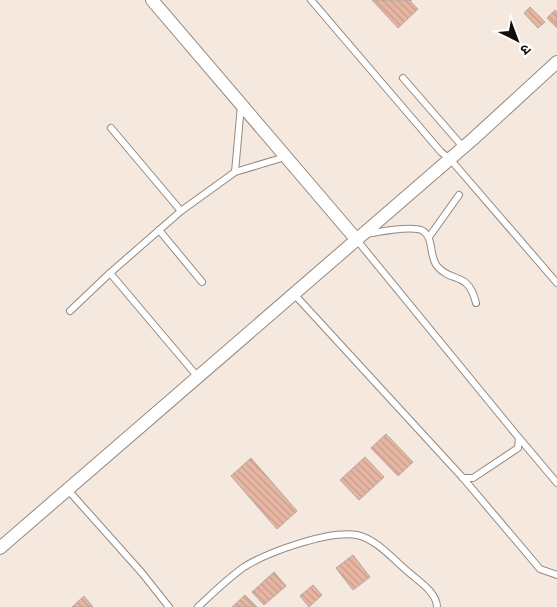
<svg xmlns="http://www.w3.org/2000/svg" width="557" height="607" font-family="Jost,'Noto Sans Devanagari',sans-serif">
  <style>
    .building { fill: url(#building-back-hatch); stroke: #b5a7a1 }
    .lines { fill: none; stroke-linecap: round; stroke-linejoin: round }
    .service-casing { stroke: #948980; stroke-width: 8 }
    .minor-casing { stroke: #948980; stroke-width: 14 }
    .service { stroke: #fff; stroke-width: 6 }
    .minor { stroke: #fff; stroke-width: 12 }
  </style>
  <defs>
    <pattern id="building-back-hatch" width="6" height="6" patternUnits="userSpaceOnUse" patternTransform="scale(1.25)"><rect width="6" height="6" fill="#e7b6a2"/><path d="M-1 5l2 2M0 0l6 6M5-1l2 2" fill="none" stroke="#c59b8a"/></pattern>
  </defs>
  <rect width="100%" height="100%" fill="#f5e9df"/>
  <!-- building -->
  <g class="building">
    <polygon points="372,0 412,0 410,1 418,9 398,28"/>
    <polygon points="530,7 545,22 538,28 524,13"/>
    <polygon points="555,10 557,13 557,28 547,18"/>
    <polygon points="386,434 413,462 398,476 371,448"/>
    <polygon points="365,457 384,477 359,500 340,480"/>
    <polygon points="251,458 297,511 277,529 231,476"/>
    <polygon points="353,555 370,577 353,590 336,568"/>
    <polygon points="274,572 286,586 264,605 252,592"/>
    <polygon points="313,585 322,595 309,607 300,596"/>
    <polygon points="245,595 257,607 232,607"/>
    <polygon points="84,596 93,607 72,607"/>
  </g>
  <g class="lines">
    <defs>
      <g id="service">
        <polyline points="311,0 441,152 450,159 557,283"/>
        <polyline points="403,78 463,147"/>
        <polyline points="111,128 181,211"/>
        <polyline points="235,172 285,157"/>
        <polyline points="159,230 202,282"/>
        <path d="M366,234C377,232 415,225 423,231C434,238 429,256 437,266C452,284 468,270 476,303"/>
        <polyline points="429,237 459,195"/>
        <polyline points="294,294 463,478 473,478 518,448 519,438 356,239"/>
        <polyline points="70,311 110,273"/>
        <polyline points="197,376 110,273 181,211 235,172 241,105"/>
        <polyline points="520,439 557,483"/>
        <polyline points="463,478 540,569 557,575"/>
        <polyline points="68,490 142,573 169,607"/>
        <path d="M198,607C213,593 227,579 244,567C268,552 329,530 357,535C376,539 392,558 406,570C417,580 437,592 437,607"/>
      </g>
      <g id="minor">
        <polyline points="152,0 356,239"/>
        <polyline points="0,548 473,139 557,62"/>
      </g>
    </defs>
    <!-- service casing -->
    <use href="#service" class="service-casing"/>
    <!-- minor casing -->
    <use href="#minor" class="minor-casing"/>
    <!-- service -->
    <use href="#service" class="service"/>
    <!-- minor -->
    <use href="#minor" class="minor"/>
  </g>
  <!-- north arrow -->
  <g transform="translate(517 40) rotate(138)" stroke="#ffffff" stroke-width="4" paint-order="stroke">
  <path d="M0-4L9 19L0 12L-9 19Z" fill="#120e0a"/>
  <text y="-8" font-size="14" font-weight="bold" text-anchor="middle" fill="#120e0a">उ</text>
  </g>
</svg>
